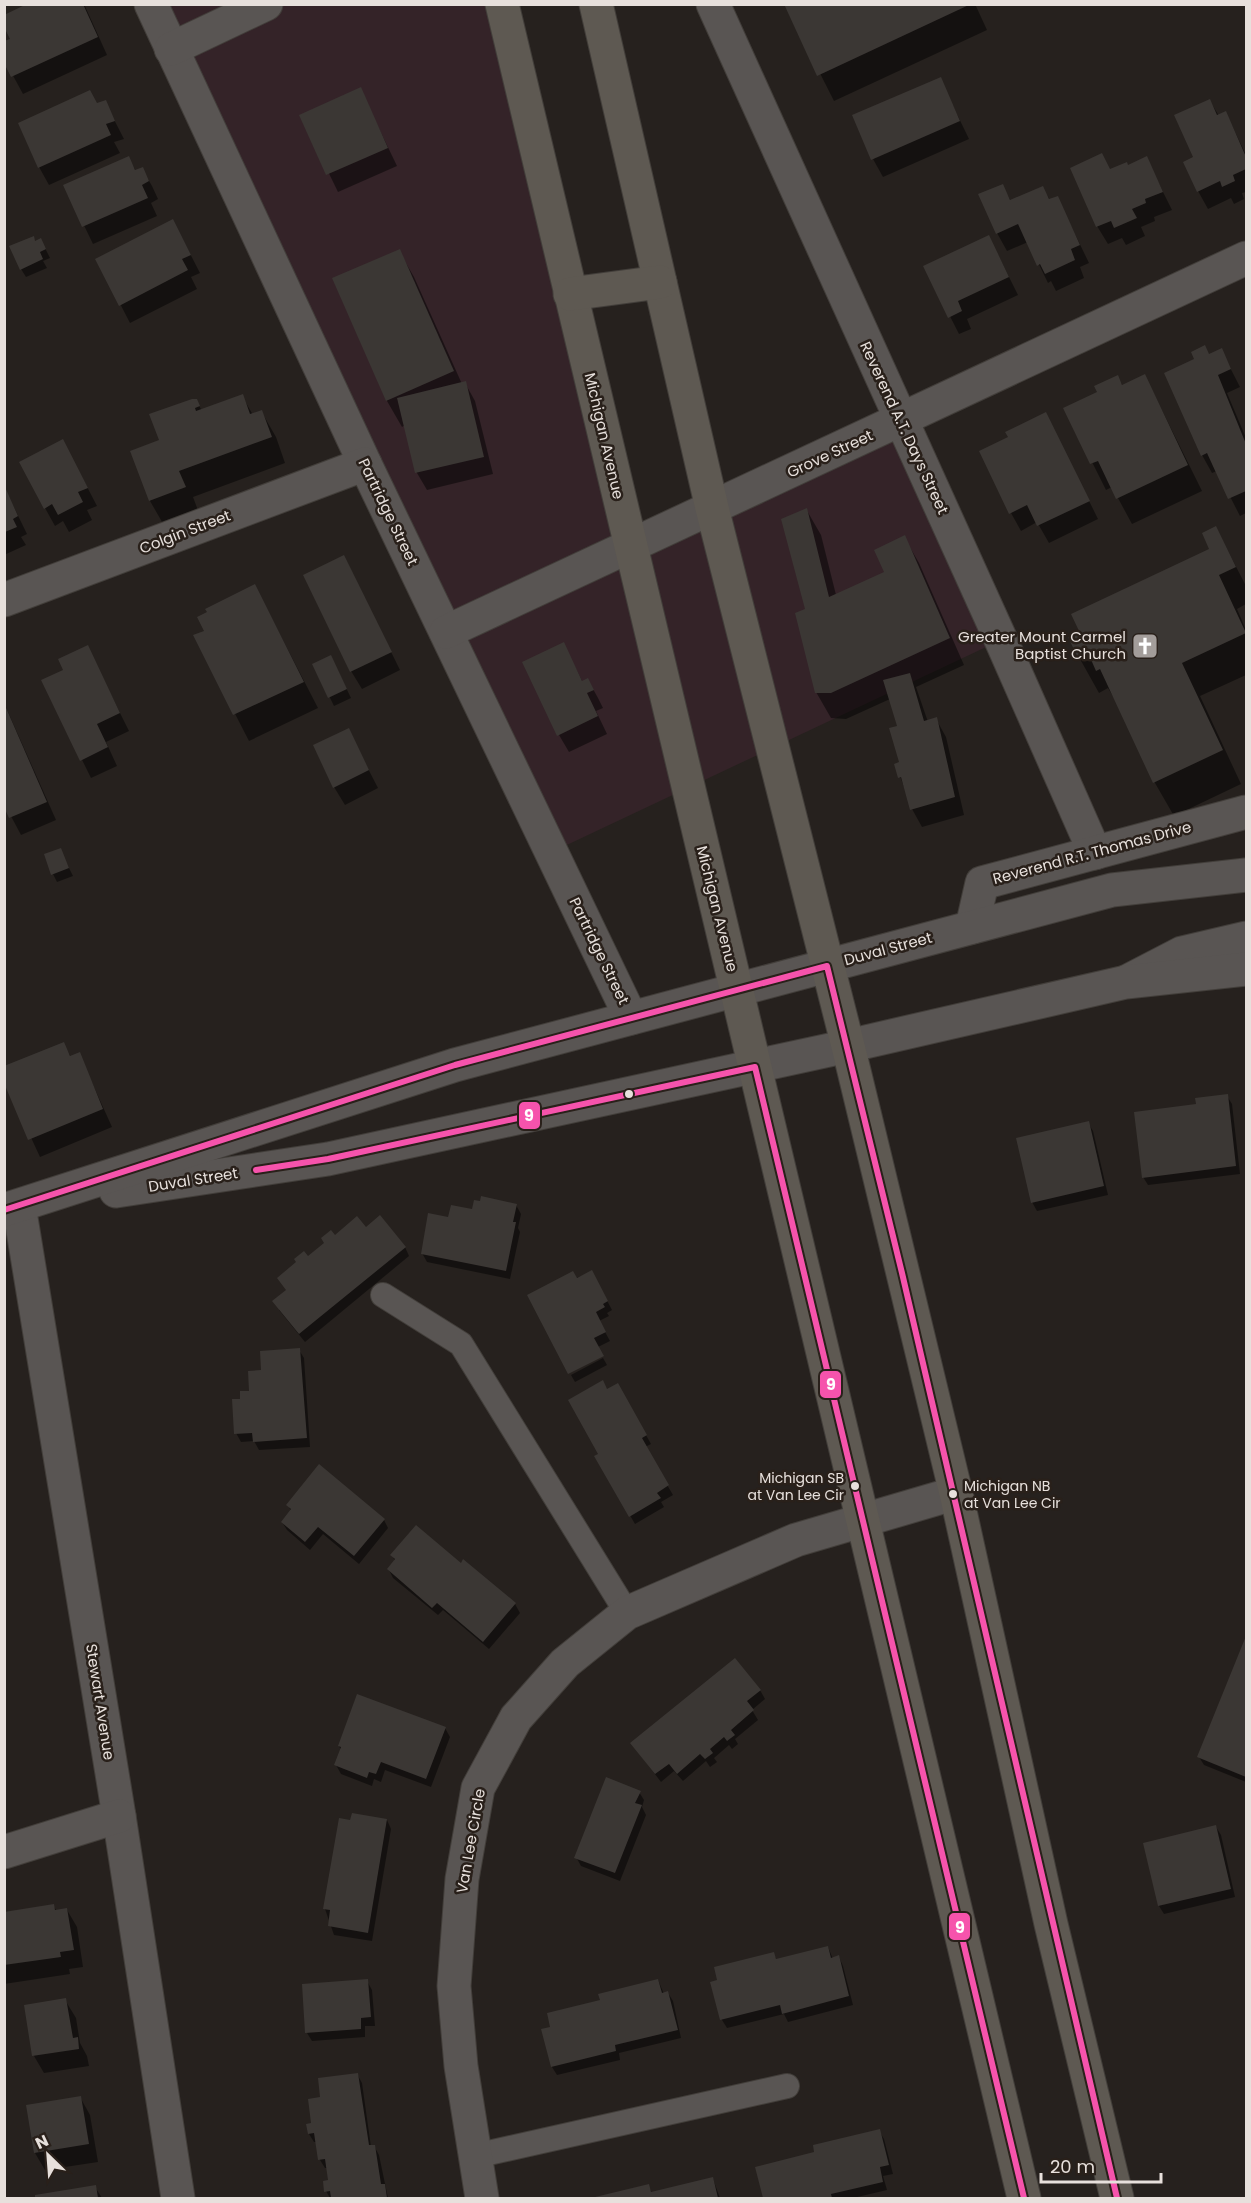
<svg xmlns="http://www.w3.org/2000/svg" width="1251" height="2203" font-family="Poppins,sans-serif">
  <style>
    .commercial { fill: #342328 }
    .shadow { fill: #0007 }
    .building { fill: #3b3734 }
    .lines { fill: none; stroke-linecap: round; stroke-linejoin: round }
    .service-casing { stroke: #423e3a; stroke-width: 26 }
    .minor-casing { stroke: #423e3a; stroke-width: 35 }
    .tertiary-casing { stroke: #423e3a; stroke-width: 35 }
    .secondary-casing { stroke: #423e3a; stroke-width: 35 }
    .service { stroke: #595553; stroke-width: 24 }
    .minor { stroke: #595553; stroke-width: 33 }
    .tertiary { stroke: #595553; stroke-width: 33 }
    .secondary { stroke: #5e5952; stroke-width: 33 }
    .bus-1-casing { stroke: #29201a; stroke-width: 10 }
    .bus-1 { stroke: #f653ac; stroke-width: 6 }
    .bus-dot { fill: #e7e0dc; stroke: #29201a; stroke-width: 2 }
    .labels { text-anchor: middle; stroke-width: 5; stroke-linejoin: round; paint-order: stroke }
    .bus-label { font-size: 14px; fill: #e7e0dc; stroke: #29201a; text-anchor: end }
    .street-label { font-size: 15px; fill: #e7e0dc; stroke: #29201a }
    .poi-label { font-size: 15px; fill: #e7e0dc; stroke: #29201a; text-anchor: end }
    .line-badge { stroke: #29201a; stroke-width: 2 }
    .badge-label { font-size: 16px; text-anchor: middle; font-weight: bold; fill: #fff }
  </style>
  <rect width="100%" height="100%" fill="#26211e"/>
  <!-- commercial -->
  <polygon class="commercial" points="154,5 499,5 630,546 901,421 1001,640 552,852"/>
  <!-- shadow -->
  <g class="shadow">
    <polygon points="31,4 84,4 107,55 23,94 4,59"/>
    <polygon points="785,4 975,4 987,30 834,101"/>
    <polygon points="940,79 969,139 883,177 873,159"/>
    <polygon points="360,89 397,166 338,192 301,116"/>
    <polygon points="1210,101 1219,116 1226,113 1246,155 1246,192 1242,193 1244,199 1234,204 1231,198 1208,209 1198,191 1195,158"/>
    <polygon points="105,102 124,139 114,142 120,153 49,185 39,167 97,105"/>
    <polygon points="128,158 136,171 142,169 152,186 158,199 151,203 157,216 93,244 65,186"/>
    <polygon points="1146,158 1172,210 1154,217 1155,221 1141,227 1145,236 1126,245 1122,238 1108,244 1097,226 1128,167"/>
    <polygon points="1002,186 1011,201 1042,187 1050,200 1057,197 1089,263 1080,267 1084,278 1056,291 1051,281 1048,283 1028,242 1007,251 997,233"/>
    <polygon points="182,238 200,273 191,277 197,289 130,323 97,259"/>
    <polygon points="36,242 45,248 50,258 43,261 47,268 26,277 21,269"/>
    <polygon points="399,251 414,277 462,384 465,383 475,401 493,474 427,490 417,473 405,425 402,427 387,401 334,279"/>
    <polygon points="998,255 1018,295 967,319 971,329 959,334 925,267"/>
    <polygon points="1221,350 1240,387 1227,393 1246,438 1246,513 1240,516 1217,471 1212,473 1202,455 1210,356"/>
    <polygon points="1145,376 1202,491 1132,524 1112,487 1106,490 1065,408 1099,393 1117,377 1123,386"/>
    <polygon points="242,396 253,415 261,411 276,437 285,463 193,497 199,513 165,527 150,501 161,441 196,400 202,411"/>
    <polygon points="1046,414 1098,519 1049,543 1037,522 1021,531 1011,513 1010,437"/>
    <polygon points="72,458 97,506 87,510 92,520 69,532 63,521 55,526 45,508"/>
    <polygon points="4,487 27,534 21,537 26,545 4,555"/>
    <polygon points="806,509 821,535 836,595 886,573 904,537 919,563 964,665 916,687 928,722 936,719 946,737 964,815 922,827 912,809 896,765 901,763 898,727 890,699 846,719 831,718 816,692 807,610"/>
    <polygon points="1216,528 1246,586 1246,604 1237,609 1246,630 1246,675 1200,696 1241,784 1174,816 1155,783 1117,703 1108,688 1099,693 1080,659 1211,550"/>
    <polygon points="344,557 400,670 362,689 351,671"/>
    <polygon points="255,586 318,708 249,741 195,636 206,631 209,613"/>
    <polygon points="563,643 583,683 588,680 598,698 603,708 596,711 607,734 569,752 559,735"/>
    <polygon points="87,647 129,731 106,742 117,766 91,778 43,681 65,670"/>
    <polygon points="314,665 335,665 351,698 334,706"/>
    <polygon points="4,703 56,820 21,835 4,803"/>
    <polygon points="348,730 378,788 345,805 334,787"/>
    <polygon points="60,850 73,876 57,882 53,874"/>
    <polygon points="63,1044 71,1057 79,1054 112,1127 40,1157 4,1079"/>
    <polygon points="1227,1096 1232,1104 1240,1174 1148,1185 1143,1177"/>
    <polygon points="1088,1123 1093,1131 1108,1195 1037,1211 1032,1202"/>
    <polygon points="516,1205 521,1214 518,1228 520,1232 510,1279 427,1262 422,1253 473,1211"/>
    <polygon points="365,1229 405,1247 409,1256 305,1342 279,1310 287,1291 308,1258 325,1244 335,1237"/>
    <polygon points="592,1272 612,1310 607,1313 609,1316 599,1321 610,1341 598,1347 529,1296"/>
    <polygon points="299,1350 304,1358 310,1447 259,1450 254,1441 241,1442 236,1433 242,1400 251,1392 263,1371"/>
    <polygon points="603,1358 607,1365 575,1382 571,1375"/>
    <polygon points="618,1385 651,1444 645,1447 673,1495 661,1502 664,1507 635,1524 596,1457 600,1455 607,1390"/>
    <polygon points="288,1505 384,1520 388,1528 359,1564 323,1534 310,1550 287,1530 282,1522 291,1511"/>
    <polygon points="392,1555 461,1565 515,1604 520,1613 489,1649 443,1610 438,1615 393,1578 389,1570 395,1561"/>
    <polygon points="1246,1640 1246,1782 1204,1765 1199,1757"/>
    <polygon points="760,1690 765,1699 752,1710 758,1720 735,1739 738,1744 732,1749 729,1745 714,1758 717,1762 710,1767 706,1761 683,1781 674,1771 661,1782 632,1744"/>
    <polygon points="445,1728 450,1737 431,1787 385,1770 381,1782 374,1779 372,1786 341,1774 336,1765 341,1750 339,1746"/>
    <polygon points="639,1792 644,1800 642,1807 646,1815 620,1881 581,1866 576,1857"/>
    <polygon points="387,1820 391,1829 372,1941 334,1935 325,1909"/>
    <polygon points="1216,1827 1221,1835 1235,1897 1164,1914 1159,1906"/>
    <polygon points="53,1906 57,1911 67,1910 77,1927 83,1967 69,1969 70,1974 4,1984 4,1913"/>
    <polygon points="828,1947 833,1959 839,1957 843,1966 853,2005 788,2022 784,2014 727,2028 722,2020 712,1983 773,1954 777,1960"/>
    <polygon points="658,1980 664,1994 668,1993 673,2001 681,2038 619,2053 620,2060 557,2075 552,2067 552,2028 602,2001"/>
    <polygon points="367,1981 372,1990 375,2026 365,2026 365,2037 312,2041 307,2033"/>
    <polygon points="65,2000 76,2018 80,2043 87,2056 89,2066 44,2073 34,2056"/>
    <polygon points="357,2074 362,2083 371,2147 374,2146 379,2155 388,2198 330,2198 326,2191 329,2181 327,2168 325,2168 320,2160 317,2142 314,2142 309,2134 322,2099"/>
    <polygon points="80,2097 90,2115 98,2162 45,2170 35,2153"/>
    <polygon points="879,2131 884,2139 893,2174 883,2176 887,2190 853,2198 764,2198 757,2168 816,2153"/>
    <polygon points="713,2179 720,2198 593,2198 648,2186 652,2193"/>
    <polygon points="95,2187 102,2198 37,2198 36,2196"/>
  </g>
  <!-- building -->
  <g class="building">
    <polygon points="27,4 83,4 98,37 11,77 4,63 4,41 10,39 4,27 4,15"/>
    <polygon points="784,4 971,4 817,76"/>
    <polygon points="941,77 960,121 871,160 852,115"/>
    <polygon points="361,87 388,148 326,175 299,115"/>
    <polygon points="90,90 97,103 106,100 115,121 106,124 111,135 38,168 18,123"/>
    <polygon points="1210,99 1217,115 1226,111 1246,157 1246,169 1233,175 1235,181 1222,187 1220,181 1197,192 1183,162 1193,157 1174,115"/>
    <polygon points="1102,153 1110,169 1127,162 1128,165 1147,156 1163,192 1145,199 1146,203 1132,209 1137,218 1114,228 1111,221 1096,227 1070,168"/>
    <polygon points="129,156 135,170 143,167 149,181 142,185 148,198 82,227 63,185"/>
    <polygon points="1003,184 1010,200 1043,186 1049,199 1058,196 1080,245 1071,249 1075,260 1045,274 1040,264 1037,266 1018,224 996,234 978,194"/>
    <polygon points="173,219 191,255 182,259 188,270 119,306 95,259"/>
    <polygon points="989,235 1009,277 958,301 962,311 948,318 923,266"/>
    <polygon points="34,236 35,241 41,238 46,249 40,252 43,259 20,270 9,246"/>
    <polygon points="400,249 454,371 386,401 332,278"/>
    <polygon points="1205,345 1209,354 1222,348 1231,369 1218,375 1246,444 1246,491 1228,499 1207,453 1201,456 1164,373 1194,359 1191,352"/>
    <polygon points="1145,374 1188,465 1116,499 1098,461 1090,464 1063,408 1097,392 1094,386 1118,375 1122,385"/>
    <polygon points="466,381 484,457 415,473 397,398"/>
    <polygon points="243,394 250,414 262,410 272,437 179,471 186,487 149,501 130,451 159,440 149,414 192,399 197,399 200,406 195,408 196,411"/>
    <polygon points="1046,412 1090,501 1037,526 1027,505 1009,514 979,451 1008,437 1005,432"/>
    <polygon points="63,439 88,488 78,492 83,502 58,515 52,504 44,509 19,462"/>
    <polygon points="5,487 18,516 13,519 17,527 5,532"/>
    <polygon points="807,508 829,597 884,572 874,550 905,535 950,638 831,693 815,693 795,613 805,609 781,519"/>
    <polygon points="1216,526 1236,567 1219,575 1246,633 1182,663 1223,750 1153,783 1100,669 1096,671 1089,655 1079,660 1068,637 1079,631 1071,614 1209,549 1202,533"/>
    <polygon points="344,555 392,652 350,672 303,575"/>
    <polygon points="255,584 304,682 233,715 193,635 204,631 197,617 207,612 205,609"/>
    <polygon points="564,642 582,681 588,678 594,690 587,693 598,716 557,736 522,662"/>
    <polygon points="88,645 120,713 97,724 108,747 80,761 41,680 63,670 58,659"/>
    <polygon points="331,655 347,689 328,698 312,664"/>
    <polygon points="910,673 924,721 937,717 955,797 910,810 901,777 898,778 894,764 899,762 889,728 897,726 883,680"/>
    <polygon points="4,703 47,802 9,818 4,807"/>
    <polygon points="349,728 369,770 333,788 313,745"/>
    <polygon points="61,848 69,868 51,875 44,854"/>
    <polygon points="64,1042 70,1056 80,1052 103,1109 28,1140 4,1083 4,1066"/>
    <polygon points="1228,1094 1236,1166 1142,1178 1134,1112 1196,1104 1195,1098"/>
    <polygon points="1089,1121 1104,1186 1031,1203 1016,1138"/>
    <polygon points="481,1196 517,1204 513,1222 516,1222 506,1271 421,1254 428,1213 448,1217 451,1205 472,1209 474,1200 480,1201"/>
    <polygon points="380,1215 406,1247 299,1334 272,1301 286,1290 277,1278 296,1262 294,1259 304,1251 308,1256 324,1243 321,1238 331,1230 335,1235 357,1216 366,1227"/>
    <polygon points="592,1270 608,1301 603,1304 605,1307 596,1312 606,1332 594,1338 604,1356 568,1374 527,1295 573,1271 577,1278"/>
    <polygon points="300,1348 307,1438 253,1442 252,1433 234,1434 232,1399 240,1399 240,1391 249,1391 248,1371 261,1370 260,1351"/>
    <polygon points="603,1380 607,1389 618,1383 647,1435 642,1438 669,1485 657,1493 661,1498 629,1517 594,1456 598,1454 568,1400"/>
    <polygon points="319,1464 385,1519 354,1556 318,1527 305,1542 281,1522 291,1509 286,1505"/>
    <polygon points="416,1525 461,1563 463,1559 516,1603 483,1642 437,1603 432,1608 387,1569 395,1559 390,1555"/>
    <polygon points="1246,1636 1246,1777 1197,1757"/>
    <polygon points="735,1658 761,1690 747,1701 754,1710 731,1730 735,1735 727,1741 724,1737 710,1749 713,1753 705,1759 700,1754 677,1774 669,1764 655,1774 630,1743"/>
    <polygon points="357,1694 446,1727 426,1779 381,1762 376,1774 369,1772 367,1778 334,1765 341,1747 338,1746"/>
    <polygon points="606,1777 641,1791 635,1803 642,1805 615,1873 574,1858"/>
    <polygon points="352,1813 387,1819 368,1933 328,1926 330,1910 323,1909 339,1818 350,1820"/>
    <polygon points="1216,1825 1231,1889 1158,1906 1143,1843"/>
    <polygon points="54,1904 55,1910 67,1908 74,1950 60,1952 61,1957 4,1965 4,1912"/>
    <polygon points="828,1946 831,1958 839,1955 849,1996 782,2014 780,2005 720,2020 710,1982 717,1980 714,1967 774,1952 776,1959"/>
    <polygon points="368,1979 371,2017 361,2018 361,2029 305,2033 302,1984"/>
    <polygon points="658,1979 662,1993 668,1991 678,2030 615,2045 616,2051 551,2067 541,2029 550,2027 547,2013 600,2000 598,1994"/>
    <polygon points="66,1998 73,2038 78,2037 79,2049 32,2056 24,2005"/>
    <polygon points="358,2073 369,2145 375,2145 381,2184 385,2184 387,2198 331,2198 330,2191 324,2192 323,2181 328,2180 325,2159 318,2160 314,2133 308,2134 306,2124 311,2123 308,2099 320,2097 318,2078"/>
    <polygon points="81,2096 89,2144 34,2153 26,2105"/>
    <polygon points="880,2129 889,2165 880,2167 883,2182 831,2194 832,2198 763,2198 755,2167 814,2152 813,2145"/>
    <polygon points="713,2177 718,2198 591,2198 649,2184 651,2192"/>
    <polygon points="96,2185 98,2198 35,2198 35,2195"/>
  </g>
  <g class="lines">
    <defs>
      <g id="service">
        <polyline points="383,1295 461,1344 627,1613"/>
        <polyline points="475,2156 787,2086"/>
      </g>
      <g id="minor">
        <polyline points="151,4 365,464 631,1018"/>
        <polyline points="713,4 1001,640 1095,853"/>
        <polyline points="171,49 266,4"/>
        <polyline points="4,600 365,464"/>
        <polyline points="446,632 1246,258"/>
        <polyline points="972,927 982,883 1246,812"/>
        <polyline points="1128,981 1182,953 1246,938"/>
        <polyline points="19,1206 119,1816 178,2198"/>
        <polyline points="4,1852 119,1816"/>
        <polyline points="482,2198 461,2066 454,1986 462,1879 478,1788 516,1718 565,1663 627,1613 796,1540 956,1493"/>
      </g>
      <g id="tertiary">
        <polyline points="116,1191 328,1159 848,1046 1126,982 1246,969"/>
        <polyline points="4,1210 455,1065 1112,890 1246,875"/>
      </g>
      <g id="secondary">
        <polyline points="502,4 1024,2198"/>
        <polyline points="596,4 712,508 848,1046 956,1493 1051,1924 1117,2198"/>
        <polyline points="570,294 660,282"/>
      </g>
    </defs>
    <!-- service casing -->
    <use href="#service" class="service-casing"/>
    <!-- minor casing -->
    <use href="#minor" class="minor-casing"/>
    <!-- tertiary casing -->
    <use href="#tertiary" class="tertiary-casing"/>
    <!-- secondary casing -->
    <use href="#secondary" class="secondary-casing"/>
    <!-- service -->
    <use href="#service" class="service"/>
    <!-- minor -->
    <use href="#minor" class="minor"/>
    <!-- tertiary -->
    <use href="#tertiary" class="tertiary"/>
    <!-- secondary -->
    <use href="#secondary" class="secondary"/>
    <defs>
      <g id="bus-1">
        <polyline points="256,1170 328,1159 755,1067 1024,2198"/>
        <polyline points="4,1210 455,1065 827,966 902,1273 1117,2198"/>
      </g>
    </defs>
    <!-- bus-1 casing -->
    <use href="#bus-1" class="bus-1-casing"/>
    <!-- bus-1 -->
    <use href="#bus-1" class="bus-1"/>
  </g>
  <!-- icons -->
  <defs>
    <symbol id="church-square" viewBox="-11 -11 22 22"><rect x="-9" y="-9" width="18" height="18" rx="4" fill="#a39d9a" stroke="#29201a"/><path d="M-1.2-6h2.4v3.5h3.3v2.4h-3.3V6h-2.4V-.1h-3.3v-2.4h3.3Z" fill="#fff"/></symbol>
  </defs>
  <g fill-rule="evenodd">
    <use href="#church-square" x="1130" y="631" width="30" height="30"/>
  </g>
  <!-- markers -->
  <g class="bus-dot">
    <circle cx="629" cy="1094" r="5"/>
    <circle cx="855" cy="1486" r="5"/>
    <circle cx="953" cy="1494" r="5"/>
  </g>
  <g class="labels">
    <!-- bus labels -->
    <g class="bus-label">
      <text x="844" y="1483">Michigan SB<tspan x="844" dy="17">at Van Lee Cir</tspan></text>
      <text x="964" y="1491" text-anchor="start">Michigan NB<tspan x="964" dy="17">at Van Lee Cir</tspan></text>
    </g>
    <!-- street labels -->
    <g class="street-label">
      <text transform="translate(904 428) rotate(65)" y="5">Reverend A.T. Days Street</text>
      <text transform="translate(604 436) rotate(77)" y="5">Michigan Avenue</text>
      <text transform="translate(830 454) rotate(-25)" y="5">Grove Street</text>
      <text transform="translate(388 512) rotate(64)" y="5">Partridge Street</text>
      <text transform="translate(185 532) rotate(-21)" y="5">Colgin Street</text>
      <text transform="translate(1092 853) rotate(-15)" y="5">Reverend R.T. Thomas Drive</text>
      <text transform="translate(717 909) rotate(76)" y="5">Michigan Avenue</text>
      <text transform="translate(888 949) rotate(-15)" y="5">Duval Street</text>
      <text transform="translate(599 951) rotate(64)" y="5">Partridge Street</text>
      <text transform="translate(193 1180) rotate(-9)" y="5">Duval Street</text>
      <text transform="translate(100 1702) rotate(81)" y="5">Stewart Avenue</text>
      <text transform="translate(471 1841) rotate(-80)" y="5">Van Lee Circle</text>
    </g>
    <!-- poi labels -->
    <g class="poi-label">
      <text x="1126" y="642">Greater Mount Carmel<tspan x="1126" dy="17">Baptist Church</tspan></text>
    </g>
  </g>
  <g class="line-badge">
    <rect x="518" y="1101" width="23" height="29" rx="6" fill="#f653ac"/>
    <rect x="819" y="1370" width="23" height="29" rx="6" fill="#f653ac"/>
    <rect x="948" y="1912" width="23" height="29" rx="6" fill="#f653ac"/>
  </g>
  <g class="badge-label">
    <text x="529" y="1121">9</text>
    <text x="831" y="1390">9</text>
    <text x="960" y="1933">9</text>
  </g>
  <!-- border -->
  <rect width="1251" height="2203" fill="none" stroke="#e7e0dc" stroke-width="12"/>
  <!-- north arrow -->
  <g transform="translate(48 2155) rotate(335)" stroke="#29201a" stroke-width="4.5" paint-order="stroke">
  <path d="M0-4.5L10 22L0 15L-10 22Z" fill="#e7e0dc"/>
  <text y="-9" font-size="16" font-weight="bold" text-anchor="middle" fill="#e7e0dc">N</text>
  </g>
  <!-- scale -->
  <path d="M1041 2173v9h120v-9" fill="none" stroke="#e7e0dc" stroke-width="3"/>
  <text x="1050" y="2173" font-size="18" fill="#e7e0dc" stroke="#29201a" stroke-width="4.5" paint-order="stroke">20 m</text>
</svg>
